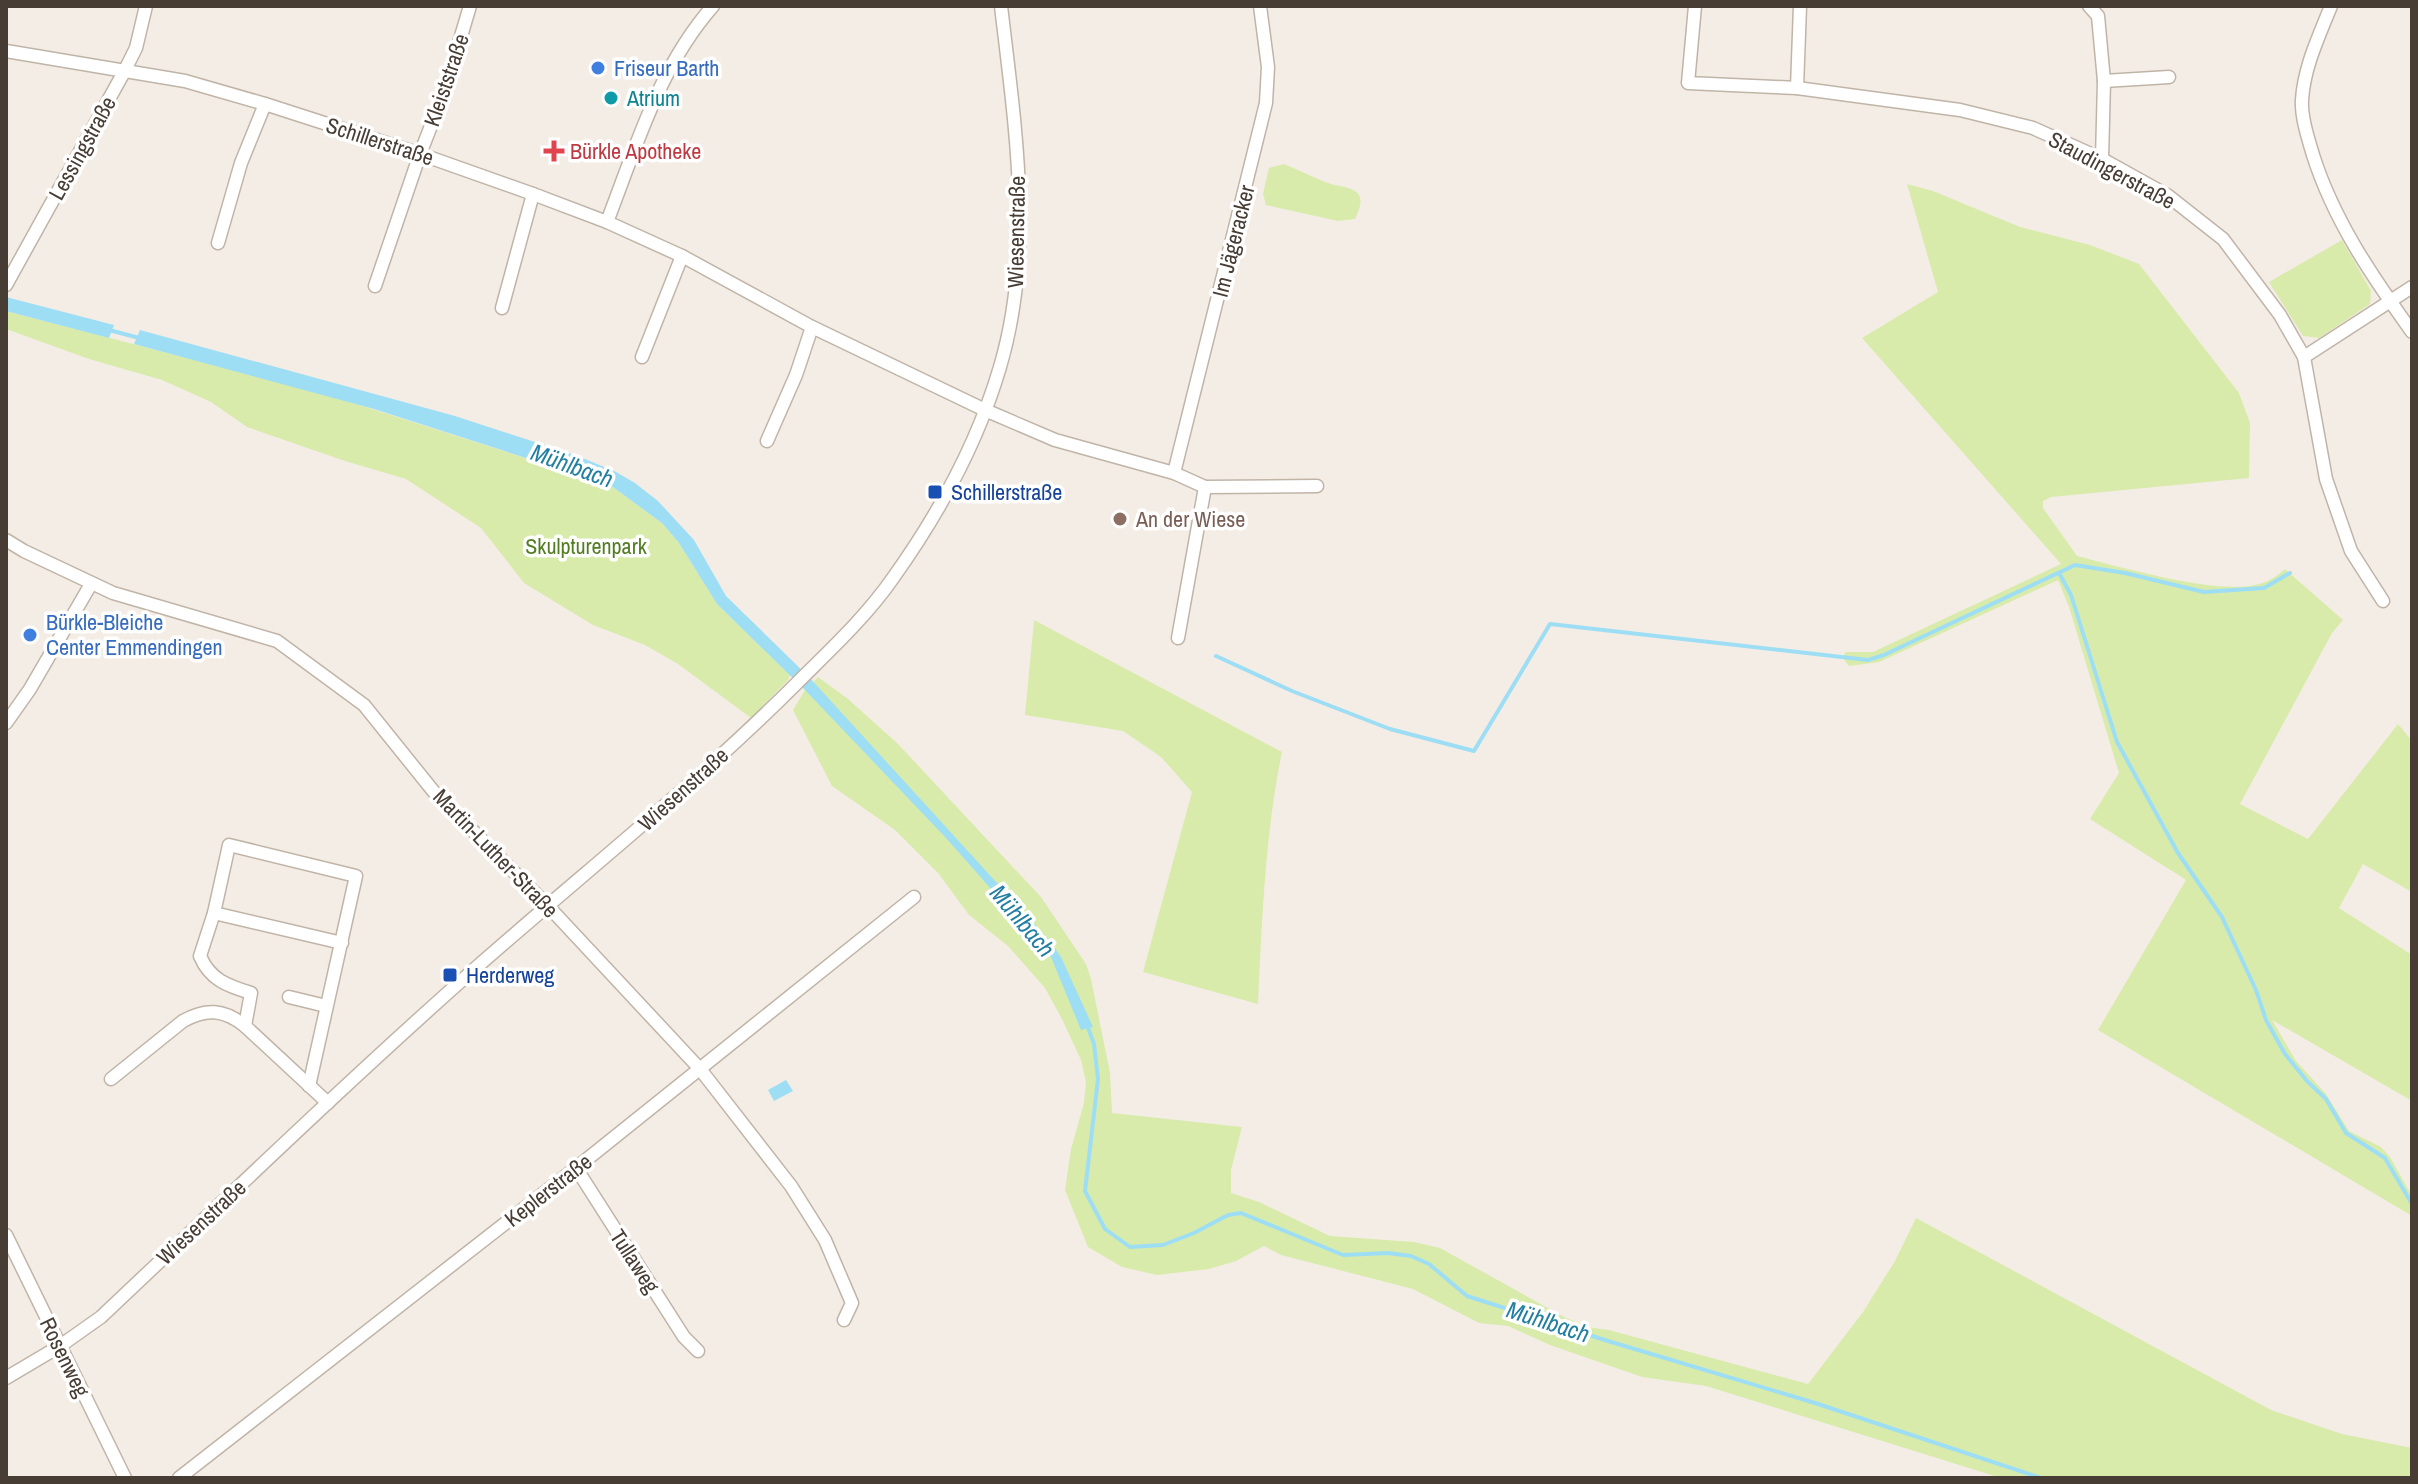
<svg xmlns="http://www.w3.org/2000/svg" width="2418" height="1484" font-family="'Archivo Narrow',sans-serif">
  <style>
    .green { fill: #d8ebab }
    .water { fill: #9ddef5 }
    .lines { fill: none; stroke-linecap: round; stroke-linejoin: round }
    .stream { stroke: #9ddef5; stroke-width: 4 }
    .minor-casing { stroke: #c0b4a7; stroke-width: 15 }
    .minor { stroke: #fff; stroke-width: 12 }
    .shop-dot { fill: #3f7fe0; stroke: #fff; stroke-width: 3 }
    .culture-dot { fill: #0f9aa8; stroke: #fff; stroke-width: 3 }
    .health-dot { fill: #e0444e; stroke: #fff; stroke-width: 3 }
    .transit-dot { fill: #1a4fb4; stroke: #fff; stroke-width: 3 }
    .education-dot { fill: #8d6e63; stroke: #fff; stroke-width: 3 }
    .labels { text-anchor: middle; stroke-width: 7; stroke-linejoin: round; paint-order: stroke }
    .shop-label { font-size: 22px; fill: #366cbe; stroke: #fff; text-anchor: start }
    .street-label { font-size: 22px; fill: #473d34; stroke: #fff }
    .culture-label { font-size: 22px; fill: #0d838f; stroke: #fff; text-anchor: start }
    .health-label { font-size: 22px; fill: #be3a42; stroke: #fff; text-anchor: start }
    .transit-label { font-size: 22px; fill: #164399; stroke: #fff; text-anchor: start }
    .education-label { font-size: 22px; fill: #785e54; stroke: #fff; text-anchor: start }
    .park-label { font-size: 22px; fill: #537d23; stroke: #fff }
    .water-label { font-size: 24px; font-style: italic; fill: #237fa2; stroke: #fff }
  </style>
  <rect width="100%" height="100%" fill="#f4ede6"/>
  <!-- green -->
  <g class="green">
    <path d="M1284,164C1298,170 1311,176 1325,182C1346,190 1372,184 1355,219L1338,221L1266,205L1263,194L1269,168Z"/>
    <path d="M1907,184L1933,191L2020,227L2090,245L2139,264L2239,393L2250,423L2249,478L2051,497L2043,501V508L2077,556C2121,567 2218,596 2259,584C2270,581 2277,576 2285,569L2343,620L2332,633L2240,804L2308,839L2398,724L2412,741V892L2363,864L2339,908L2412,955V1101L2272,1020L2296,1061L2326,1094L2349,1131L2381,1147L2390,1157L2412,1196V1216L2098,1030L2186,880L2090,819L2119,773L2069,607L2058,580L1879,662L1849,666L1842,657L1846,652H1873L2061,564L1862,338L1938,292Z"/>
    <polygon points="2342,240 2371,291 2370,304 2319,338 2303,336 2269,282"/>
    <polygon points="6,311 325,394 610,485 662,523 679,543 717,604 790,675 788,680 751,718 678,664 645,645 593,625 524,583 481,528 406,479 345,461 247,427 211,402 162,380 89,359 6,329"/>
    <path d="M1034,620L1282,752C1265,835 1262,919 1258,1004L1143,972L1192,792L1161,757L1123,731L1025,715Z"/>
    <polygon points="818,677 848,699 898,744 1041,897 1086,964 1091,979 1110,1073 1112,1113 1242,1127 1231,1170 1231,1193 1259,1202 1330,1236 1414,1242 1440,1248 1564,1317 1587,1327 1609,1330 1808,1384 1863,1312 1895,1261 1916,1218 2271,1410 2342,1434 2412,1448 2412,1478 2001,1478 1706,1386 1642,1377 1550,1345 1508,1326 1479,1323 1413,1289 1281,1255 1264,1246 1236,1261 1209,1269 1157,1275 1122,1267 1088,1247 1065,1190 1071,1149 1084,1103 1086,1082 1081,1060 1062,1019 1045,988 1008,946 969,915 938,873 895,830 832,786 793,710 805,690"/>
  </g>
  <!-- water -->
  <g class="water">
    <polygon points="6,297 114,325 109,338 6,311"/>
    <polygon points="140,330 455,416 578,456 616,472 635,483 658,501 694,540 726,596 809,677 1050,941 1061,957 1093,1027 1081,1030 1051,957 946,838 805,690 717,604 679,543 662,523 610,485 374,409 134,344"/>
    <polygon points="786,1080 793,1091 774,1101 768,1090"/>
  </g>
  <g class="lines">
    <!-- stream -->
    <g class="stream">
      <polyline points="109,330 143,339"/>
      <polyline points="2059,573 2071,595 2117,742 2178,853 2222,917 2256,990 2266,1020 2285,1054 2307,1081 2326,1099 2346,1133 2385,1158 2412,1204"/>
      <polyline points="1216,656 1292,691 1390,729 1474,751 1550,624 1868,660 1884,655 2075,565 2125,573 2204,592 2264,588 2290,573"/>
      <polyline points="1087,1025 1094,1044 1098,1079 1085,1191 1105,1229 1130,1247 1163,1245 1194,1233 1228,1215 1241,1213 1343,1255 1388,1253 1411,1256 1429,1264 1467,1296 1608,1341 1815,1403 2041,1478"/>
    </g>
    <defs>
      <g id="minor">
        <polyline points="1695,6 1688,83 1797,88 1960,110 2033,128 2102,159 2167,195 2223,239 2280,315 2304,357 2326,479 2351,551 2383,601"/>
        <polyline points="2089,6 2098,16 2104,81 2102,159"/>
        <path d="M2331,6C2319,36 2304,67 2302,100C2301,117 2308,138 2313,155C2334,221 2372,276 2412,332"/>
        <polyline points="6,51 185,81 265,104 420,154 533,194 607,222 682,256 812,327 985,410 1055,440 1174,473 1205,487 1317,486"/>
        <polyline points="2104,81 2169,77"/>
        <polyline points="1797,88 1800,6"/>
        <path d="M607,222C636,147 659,67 713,6"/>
        <polyline points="218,243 241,163 265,104"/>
        <polyline points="6,285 124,72 136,48 146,6"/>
        <polyline points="375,286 420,154 445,90 470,6"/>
        <polyline points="502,308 533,194"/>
        <polyline points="642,357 682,256"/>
        <polyline points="2304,357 2412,287"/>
        <polyline points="767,441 796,375 812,327"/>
        <polyline points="1174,473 1266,103 1268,67 1260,6"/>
        <polyline points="6,540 24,551 113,593 277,641 364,705 434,792 548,906 700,1069 791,1186 825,1240 852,1303 844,1320"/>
        <polyline points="1178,638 1205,487"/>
        <polyline points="6,723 30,689 91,584"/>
        <polyline points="214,913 342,943"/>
        <polyline points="289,997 326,1006"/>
        <path d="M245,1026L251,993C228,986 210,980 200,956L214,913L229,845L356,876L309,1086"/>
        <path d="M111,1079L183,1021C206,1008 224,1009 245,1026L328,1103"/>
        <polyline points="576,1168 684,1337 698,1351"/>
        <polyline points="6,1235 125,1478"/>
        <path d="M6,1378L60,1346L101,1317C226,1199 350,1079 479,965C585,872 696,784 796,684C829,651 866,617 893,578C938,515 978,442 1000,367C1035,249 1015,126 1001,6"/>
        <polyline points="179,1478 576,1168 914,897"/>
      </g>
    </defs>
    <!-- minor casing -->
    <use href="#minor" class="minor-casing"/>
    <!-- minor -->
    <use href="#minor" class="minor"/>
  </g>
  <!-- markers -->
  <g class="shop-dot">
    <circle cx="598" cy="68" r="8"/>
    <circle cx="30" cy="635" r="8"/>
  </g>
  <circle class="culture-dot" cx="611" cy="98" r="8"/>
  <path class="health-dot" d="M550 139h8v8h8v8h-8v8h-8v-8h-8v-8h8z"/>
  <g class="transit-dot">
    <rect x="927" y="484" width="16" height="16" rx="4"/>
    <rect x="442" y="967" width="16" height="16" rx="4"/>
  </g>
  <circle class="education-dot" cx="1120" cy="519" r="8"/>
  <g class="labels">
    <!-- shop labels -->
    <g class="shop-label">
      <text x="614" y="76">Friseur Barth</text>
      <text x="46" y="630">Bürkle-Bleiche<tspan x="46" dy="25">Center Emmendingen</tspan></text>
    </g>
    <!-- street labels -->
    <g class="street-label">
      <text transform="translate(446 80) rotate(-71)" y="8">Kleiststraße</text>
      <text transform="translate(380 141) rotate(18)" y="8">Schillerstraße</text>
      <text transform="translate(82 148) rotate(-61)" y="8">Lessingstraße</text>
      <text transform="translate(2112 170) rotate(28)" y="8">Staudingerstraße</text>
      <text transform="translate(1016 232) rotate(-89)" y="8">Wiesenstraße</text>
      <text transform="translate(1233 241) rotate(-76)" y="8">Im Jägeracker</text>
      <text transform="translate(683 789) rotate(-42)" y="8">Wiesenstraße</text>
      <text transform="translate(496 853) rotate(46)" y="8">Martin-Luther-Straße</text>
      <text transform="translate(548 1190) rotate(-38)" y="8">Keplerstraße</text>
      <text transform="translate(201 1222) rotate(-43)" y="8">Wiesenstraße</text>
      <text transform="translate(635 1261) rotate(57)" y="8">Tullaweg</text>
      <text transform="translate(65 1357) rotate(64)" y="8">Rosenweg</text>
    </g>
    <!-- culture labels -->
    <g class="culture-label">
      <text x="627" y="106">Atrium</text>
    </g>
    <!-- health labels -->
    <g class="health-label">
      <text x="570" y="159">Bürkle Apotheke</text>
    </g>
    <!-- transit labels -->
    <g class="transit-label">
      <text x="951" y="500">Schillerstraße</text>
      <text x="466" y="983">Herderweg</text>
    </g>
    <!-- education labels -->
    <g class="education-label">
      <text x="1136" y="527">An der Wiese</text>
    </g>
    <!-- park labels -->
    <g class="park-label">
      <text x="586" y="554">Skulpturenpark</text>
    </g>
    <!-- water labels -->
    <g class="water-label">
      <text transform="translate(572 466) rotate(20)" y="8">Mühlbach</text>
      <text transform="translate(1022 921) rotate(50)" y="8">Mühlbach</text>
      <text transform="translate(1548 1322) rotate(18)" y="8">Mühlbach</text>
    </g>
  </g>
  <!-- border -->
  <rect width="2418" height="1484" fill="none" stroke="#473d34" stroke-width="16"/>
</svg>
